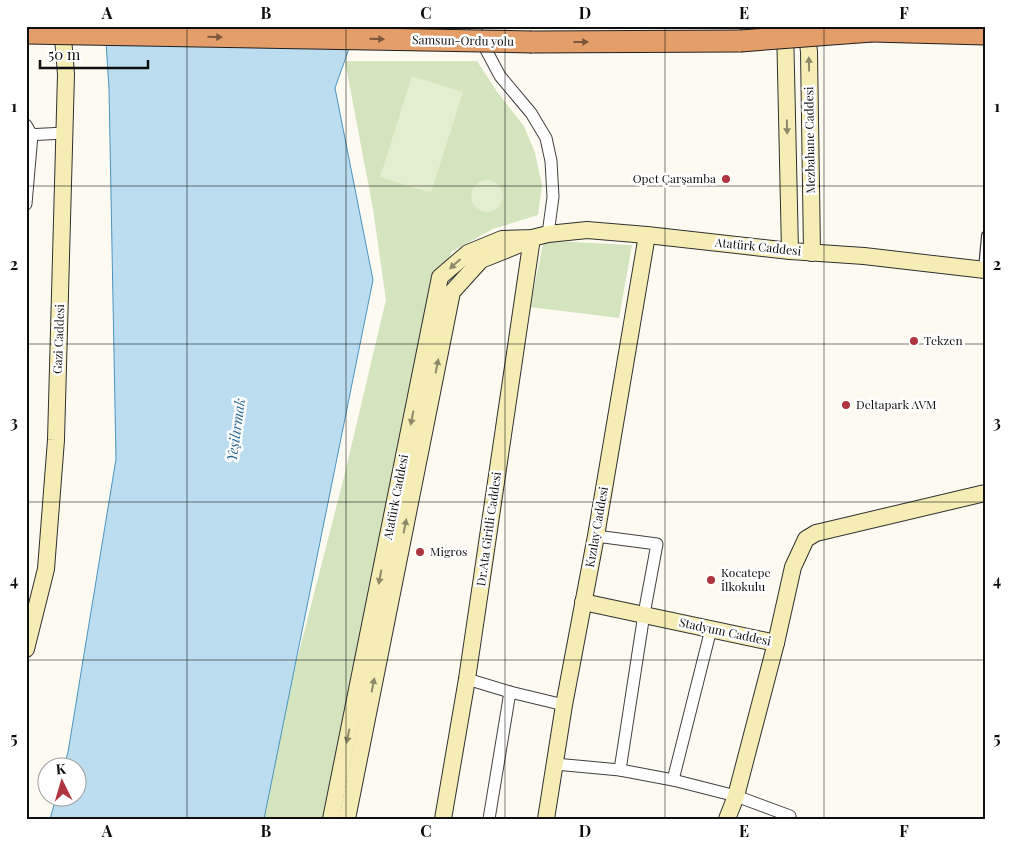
<svg xmlns="http://www.w3.org/2000/svg" width="1011" height="845" font-family="'Playfair Display',serif">
  <style>
    .green { fill: #d3e4be }
    .pitch { fill: #e3edcf }
    .water { fill: #bbddef; stroke: #4b93be }
    .lines { fill: none; stroke-linecap: round; stroke-linejoin: round }
    .lane-casing { stroke: #414141; stroke-width: 8 }
    .street-casing { stroke: #414141; stroke-width: 13 }
    .secondary-casing { stroke: #303030; stroke-width: 18 }
    .highway-casing { stroke: #1f1f1f; stroke-width: 23 }
    .lane { stroke: #fff; stroke-width: 5.5 }
    .street { stroke: #fff; stroke-width: 11 }
    .secondary { stroke: #f6edb4; stroke-width: 16 }
    .highway { stroke: #e49e69; stroke-width: 21 }
    .highway-bridge-casing { stroke: #1f1f1f; stroke-width: 23; stroke-linecap: butt }
    .highway-bridge { stroke: #e49e69; stroke-width: 21 }
    .oneway { fill: #79563c }
    .oneway2 { fill: #8e8969 }
    .grid { fill: none; stroke: #0e0e0e; stroke-width: 1; stroke-opacity: 0.55 }
    .poi-dot { fill: #af363e; stroke: #fff; stroke-width: 2 }
    .labels { text-anchor: middle; stroke-width: 5; stroke-linejoin: round; paint-order: stroke }
    .street-label { font-size: 12px; fill: #0e0e0e; stroke: #fff }
    .poi-label { font-size: 12px; fill: #0e0e0e; stroke: #fff; text-anchor: start }
    .water-label { font-size: 14px; font-style: italic; fill: #256592; stroke: #fff }
    .neatline { fill: none; stroke: #0e0e0e; stroke-width: 2 }
    .grid-label { font-size: 16px; text-anchor: middle; font-weight: bold; fill: #0e0e0e }
  </style>
  <rect width="100%" height="100%" fill="#fdfbf1"/>
  <!-- green -->
  <g class="green">
    <polygon points="345,61 477,61 498,93 524,126 535,153 542,185 538,215 493,229 451,252 376,581 327,819 263,819 275,745 343,481 386,300 373,209"/>
    <polygon points="553,241 632,245 619,318 530,307 543,244"/>
  </g>
  <!-- pitch -->
  <g class="pitch">
    <polygon points="412,76 463,92 431,193 380,177"/>
    <circle cx="487" cy="196" r="16"/>
  </g>
  <!-- water -->
  <polygon class="water" points="105,26 357,26 335,88 373,280 264,819 50,819 56,798 78,798 78,768 64,767 68,752 116,459 109,89"/>
  <g class="lines">
    <defs>
      <polyline id="lane" points="982,267 985,235"/>
      <g id="street">
        <polyline points="475,26 476,31 500,76 531,113 546,138 551,161 553,197 548,234"/>
        <polyline points="26,125 32,135 26,204"/>
        <polyline points="26,135 65,133"/>
        <polyline points="596,536 657,544 644,614 620,770"/>
        <polyline points="467,679 510,692 564,705"/>
        <polyline points="555,764 620,770 673,780 736,796 790,816 789,819"/>
        <polyline points="673,780 711,629"/>
        <polyline points="489,819 510,692"/>
      </g>
      <g id="secondary">
        <polyline points="785,26 790,251"/>
        <polyline points="806,26 809,52 812,253"/>
        <polyline points="583,602 776,643 736,796 727,819"/>
        <polyline points="776,643 793,567 806,539 816,533 985,493"/>
        <polyline points="26,649 46,569 56,440 66,74 62,26"/>
        <polyline points="331,819 440,277 468,253 502,239 532,238 548,234 587,230 647,235 790,251 864,256 985,270"/>
        <polyline points="347,819 452,292 481,260 523,243"/>
        <polyline points="443,819 467,679 532,238"/>
        <polyline points="546,819 564,705 596,536 647,235"/>
      </g>
      <g id="highway">
        <polyline points="872,31 985,34"/>
        <polyline points="532,42 740,41"/>
      </g>
    </defs>
    <!-- lane casing -->
    <use href="#lane" class="lane-casing"/>
    <!-- street casing -->
    <use href="#street" class="street-casing"/>
    <!-- secondary casing -->
    <use href="#secondary" class="secondary-casing"/>
    <!-- highway casing -->
    <use href="#highway" class="highway-casing"/>
    <!-- lane -->
    <use href="#lane" class="lane"/>
    <!-- street -->
    <use href="#street" class="street"/>
    <!-- secondary -->
    <use href="#secondary" class="secondary"/>
    <!-- highway -->
    <use href="#highway" class="highway"/>
    <defs>
      <g id="highway-bridge">
        <polyline points="26,33 532,42"/>
        <polyline points="740,41 872,31"/>
      </g>
    </defs>
    <!-- highway-bridge casing -->
    <use href="#highway-bridge" class="highway-bridge-casing"/>
    <!-- highway-bridge -->
    <use href="#highway-bridge" class="highway-bridge"/>
  </g>
  <!-- one-way arrows -->
  <defs><path id="oneway-solid" d="M-6-.8H1V-3.2L6.5 0L1 3.2V.8H-6Z" transform="scale(1.25)"/></defs>
  <g class="oneway">
    <use href="#oneway-solid" transform="translate(215 37) rotate(1)"/>
    <use href="#oneway-solid" transform="translate(377 39) rotate(1)"/>
    <use href="#oneway-solid" transform="translate(581 42)"/>
  </g>
  <g class="oneway2">
    <use href="#oneway-solid" transform="translate(809 64) rotate(-91)"/>
    <use href="#oneway-solid" transform="translate(787 127) rotate(89)"/>
    <use href="#oneway-solid" transform="translate(455 264) rotate(138)"/>
    <use href="#oneway-solid" transform="translate(437 366) rotate(-79)"/>
    <use href="#oneway-solid" transform="translate(412 418) rotate(101)"/>
    <use href="#oneway-solid" transform="translate(405 526) rotate(-79)"/>
    <use href="#oneway-solid" transform="translate(380 577) rotate(101)"/>
    <use href="#oneway-solid" transform="translate(373 685) rotate(-79)"/>
    <use href="#oneway-solid" transform="translate(348 736) rotate(101)"/>
  </g>
  <!-- grid -->
  <path class="grid" d="M187,26V819M346,26V819M505,26V819M665,26V819M824,26V819M26,186H985M26,344H985M26,502H985M26,660H985"/>
  <!-- markers -->
  <g class="poi-dot">
    <circle cx="726" cy="179" r="5"/>
    <circle cx="914" cy="341" r="5"/>
    <circle cx="846" cy="405" r="5"/>
    <circle cx="420" cy="552" r="5"/>
    <circle cx="711" cy="580" r="5"/>
  </g>
  <g class="labels">
    <!-- street labels -->
    <g class="street-label">
      <text transform="translate(463 41) rotate(1)" y="4">Samsun-Ordu yolu</text>
      <text transform="translate(810 140) rotate(-91)" y="4">Mezbahane Caddesi</text>
      <text transform="translate(758 247) rotate(6)" y="4">Atatürk Caddesi</text>
      <text transform="translate(59 339) rotate(-88)" y="4">Gazi Caddesi</text>
      <text transform="translate(396 497) rotate(-79)" y="4">Atatürk Caddesi</text>
      <text transform="translate(597 527) rotate(-80)" y="4">Kızılay Caddesi</text>
      <text transform="translate(489 529) rotate(-82)" y="4">Dr.Ata Giritli Caddesi</text>
      <text transform="translate(725 632) rotate(12)" y="4">Stadyum Caddesi</text>
    </g>
    <!-- poi labels -->
    <g class="poi-label">
      <text x="716" y="183" text-anchor="end">Opet Çarşamba</text>
      <text x="924" y="345">Tekzen</text>
      <text x="856" y="409">Deltapark AVM</text>
      <text x="430" y="556">Migros</text>
      <text x="721" y="577">Kocatepe<tspan x="721" dy="14">İlkokulu</tspan></text>
    </g>
    <!-- water labels -->
    <g class="water-label">
      <text transform="translate(236 430) rotate(-82)" y="5">Yeşilırmak</text>
    </g>
  </g>
  <!-- border -->
  <rect width="1011" height="845" fill="none" stroke="#ffffff" stroke-width="55"/>
  <!-- north arrow -->
  <g transform="translate(62 782) rotate(355)"><circle r="24" fill="#ffffff" stroke="#9f9f9f"/>
  <path d="M0-4L9 19L0 12L-9 19Z" fill="#af363e"/>
  <text y="-8" font-size="14" font-weight="bold" text-anchor="middle" fill="#0e0e0e">K</text>
  </g>
  <!-- scale -->
  <path d="M40 60v8h108v-8" fill="none" stroke="#0e0e0e" stroke-width="2.5"/>
  <text x="48" y="60" font-size="15" fill="#0e0e0e" stroke="#ffffff" stroke-width="4" paint-order="stroke">50 m</text>
  <rect x="28" y="28" width="956" height="790" class="neatline"/>
  <g class="grid-label">
    <text x="107" y="19">A</text>
    <text x="266" y="19">B</text>
    <text x="426" y="19">C</text>
    <text x="585" y="19">D</text>
    <text x="744" y="19">E</text>
    <text x="904" y="19">F</text>
    <text x="14" y="112">1</text>
    <text x="997" y="112">1</text>
    <text x="14" y="270">2</text>
    <text x="997" y="270">2</text>
    <text x="14" y="428">3</text>
    <text x="997" y="428">3</text>
    <text x="14" y="586">4</text>
    <text x="997" y="586">4</text>
    <text x="14" y="744">5</text>
    <text x="997" y="744">5</text>
    <text x="107" y="837">A</text>
    <text x="266" y="837">B</text>
    <text x="426" y="837">C</text>
    <text x="585" y="837">D</text>
    <text x="744" y="837">E</text>
    <text x="904" y="837">F</text>
  </g>
</svg>
